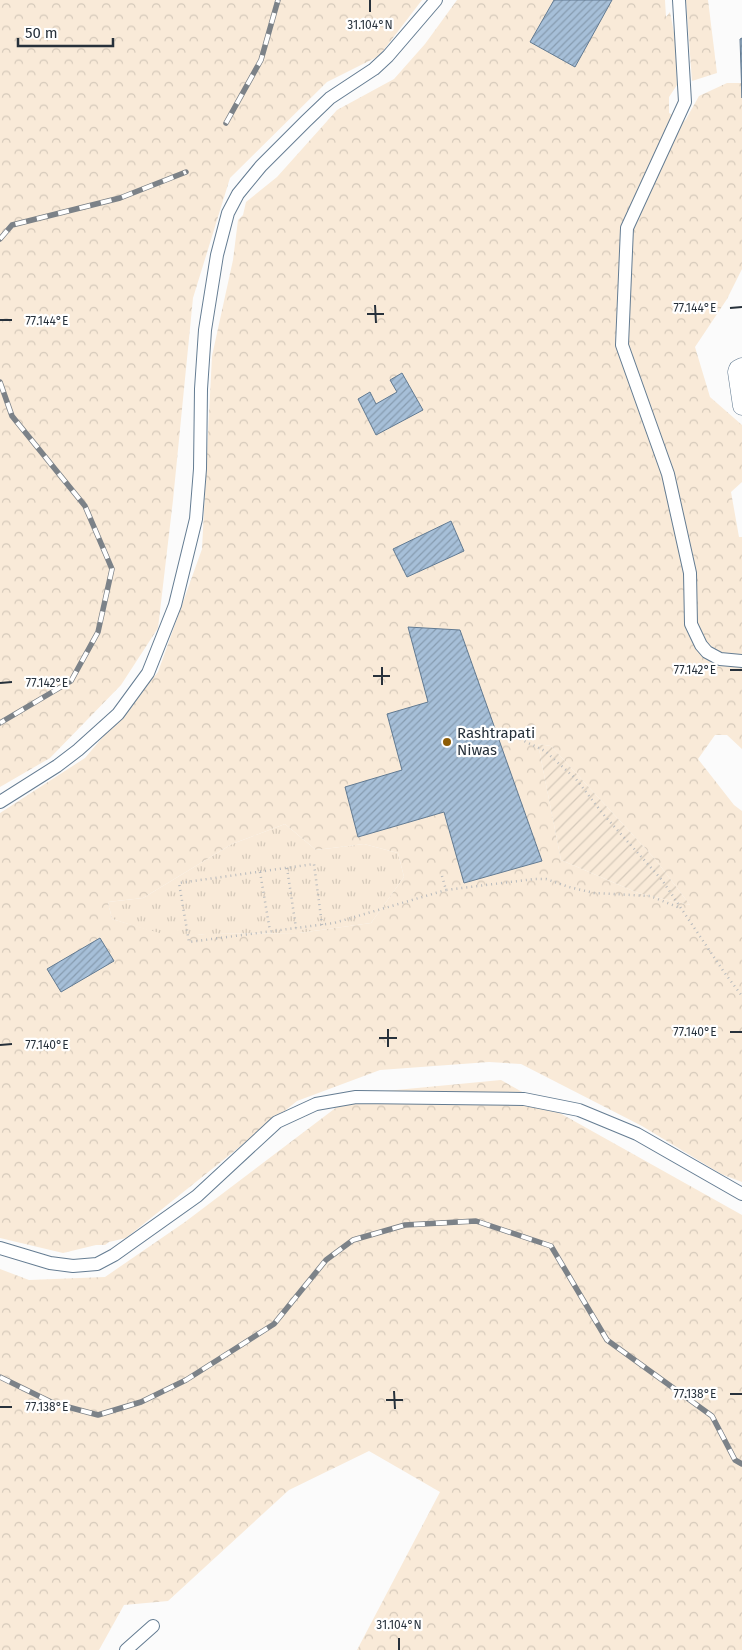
<svg xmlns="http://www.w3.org/2000/svg" width="742" height="1650" font-family="'Fira Sans',sans-serif">
  <style>
    .grass { fill: url(#grass-tufts) }
    .forest { fill: url(#forest-crowns); fill-rule: evenodd }
    .garden { fill: url(#garden-furrows) }
    .building { fill: url(#building-hatch); stroke: #627a91 }
    .lines { fill: none; stroke-linecap: round; stroke-linejoin: round }
    .minor-casing { stroke: #647c92; stroke-width: 14 }
    .highway-casing { stroke: #647c92; stroke-width: 19 }
    .path { stroke: #b6b9bc; stroke-width: 2.5; stroke-dasharray: 1 4; stroke-linecap: butt }
    .minor { stroke: #fff; stroke-width: 12 }
    .highway { stroke: #fff; stroke-width: 18 }
    .rail-casing { stroke: #7c8288; stroke-width: 5.5 }
    .rail { stroke: #fff; stroke-width: 4; stroke-dasharray: 11; stroke-linecap: butt }
    .ticks { fill: none; stroke: #27313b; stroke-width: 2 }
    .poi-dot { fill: #8d5c05; stroke: #fff; stroke-width: 2 }
    .labels { text-anchor: middle; stroke-width: 4.5; stroke-linejoin: round; paint-order: stroke }
    .poi-label { font-size: 15px; fill: #27313b; stroke: #fff; text-anchor: start }
    .ticks-label { font-size: 12px; text-anchor: middle; fill: #27313b; stroke: #fff; stroke-width: 4.5; stroke-linejoin: round; paint-order: stroke }
  </style>
  <defs>
    <pattern id="grass-tufts" width="24" height="20" patternUnits="userSpaceOnUse" patternTransform="scale(1.25)"><rect width="24" height="20" fill="#f9ead8"/><path d="M3 7l-1-3M5 7V3M7 7l1-3M15 17l-1-3M17 17v-4M19 17l1-3" fill="none" stroke="#d5c9ba"/></pattern>
    <pattern id="forest-crowns" width="20" height="18" patternUnits="userSpaceOnUse" patternTransform="scale(1.25)"><rect width="20" height="18" fill="#f9ead8"/><path d="M2 6a3 3 0 1 1 6 0M12 15a3 3 0 1 1 6 0" fill="none" stroke="#d5c9ba"/></pattern>
    <pattern id="garden-furrows" width="10" height="10" patternUnits="userSpaceOnUse" patternTransform="scale(1.25)"><rect width="10" height="10" fill="#f9ead8"/><path d="M-1 1l2-2M0 10L10 0M9 11l2-2" fill="none" stroke="#d5c9ba"/></pattern>
    <pattern id="building-hatch" width="6" height="6" patternUnits="userSpaceOnUse" patternTransform="scale(1.25)"><rect width="6" height="6" fill="#a6bfd8"/><path d="M-1 1l2-2M0 6l6-6M5 7l2-2" fill="none" stroke="#879cb0"/></pattern>
  </defs>
  <rect width="100%" height="100%" fill="#fbfbfb"/>
  <!-- grass -->
  <polygon class="grass" points="285,824 316,850 364,844 398,853 404,877 371,923 299,933 205,934 173,938 112,919 108,902 143,898 232,844"/>
  <!-- forest -->
  <g class="forest">
    <polygon points="0,0 422,0 379,56 327,82 230,178 193,298 173,500 158,628 121,685 50,758 0,787"/>
    <path d="M457,0H665L666,17L670,12L675,38L677,85L669,97V113L685,121L699,96L727,83H742V269L727,299L695,347L710,397L742,425V482L731,492L739,537H742V749L727,735H715L698,759L734,805L742,811V1182L721,1174L642,1126L521,1064L489,1062L380,1070L297,1101L126,1238L109,1242L105,1245H96L63,1253L0,1238V813L85,758L158,672L202,549L212,356L233,260L238,220L243,215L246,202L277,177L337,110L394,79L425,44ZM538,744L551,746L655,859L690,905L638,893L561,860ZM285,824L316,850L364,844L398,853L404,877L371,923L299,933L205,934L173,937L112,919L108,902L143,898L232,844Z"/>
    <polygon points="686,0 708,0 717,73 692,81"/>
    <polygon points="501,1080 742,1215 742,1650 357,1650 440,1492 369,1451 289,1490 168,1601 124,1605 99,1650 0,1650 0,1269 29,1280 105,1277 185,1222 354,1094"/>
  </g>
  <!-- garden -->
  <polygon class="garden" points="538,744 551,746 655,859 690,905 638,893 561,860"/>
  <!-- building -->
  <g class="building">
    <polygon points="554,0 612,0 575,67 530,42"/>
    <polygon points="742,38 742,98 740,39"/>
    <polygon points="402,373 423,410 376,435 358,399 370,392 376,404 397,392 390,380"/>
    <polygon points="451,521 464,551 407,577 393,549"/>
    <polygon points="408,627 460,630 542,861 464,883 444,812 358,837 345,787 402,770 387,714 428,702"/>
    <polygon points="100,938 114,961 61,992 47,969"/>
  </g>
  <g class="lines">
    <defs>
      <g id="minor">
        <polyline points="679,0 685,102 627,228 622,345 668,474 690,573 691,624 701,645 707,652 720,659 742,661"/>
        <polyline points="0,802 57,766 78,750 118,714 148,673 175,605 196,519 200,469 201,389 205,330 217,255 228,213 238,194 261,166 306,121 330,98 374,69 388,56 436,0"/>
        <polyline points="0,1248 50,1263 73,1266 97,1264 114,1255 197,1196 277,1122 316,1104 356,1097 524,1099 579,1110 637,1134 742,1194"/>
        <polyline points="126,1650 153,1626"/>
      </g>
      <polyline id="highway" points="742,367 738,369 737,372 742,406"/>
    </defs>
    <!-- minor casing -->
    <use href="#minor" class="minor-casing"/>
    <!-- highway casing -->
    <use href="#highway" class="highway-casing"/>
    <!-- path -->
    <g class="path">
      <polyline points="520,739 545,751 576,779 603,814 662,880 724,972 742,996"/>
      <polyline points="287,868 296,928"/>
      <polyline points="260,872 270,931"/>
      <polyline points="442,876 446,890 534,879 546,879 569,887 594,893 650,896 680,908"/>
      <polyline points="322,925 314,864 179,883 189,942 334,923 446,890"/>
    </g>
    <!-- minor -->
    <use href="#minor" class="minor"/>
    <!-- highway -->
    <use href="#highway" class="highway"/>
    <defs>
      <g id="rail">
        <polyline points="226,123 261,60 278,0"/>
        <polyline points="0,239 12,225 120,198 186,172"/>
        <polyline points="0,382 12,416 85,506 112,569 98,632 71,681 0,723"/>
        <polyline points="0,1377 53,1403 98,1415 141,1402 186,1380 274,1324 326,1260 353,1240 405,1225 476,1221 551,1246 607,1340 712,1416 735,1460 742,1464"/>
      </g>
    </defs>
    <!-- rail casing -->
    <use href="#rail" class="rail-casing"/>
    <!-- rail -->
    <use href="#rail" class="rail"/>
  </g>
  <!-- ticks -->
  <path class="ticks" d="M370,0V12M375,305L376,323M730,308L742,307M367,314H384M0,320H12M382,667V685M730,670H742M373,676H390M0,683L12,682M388,1029V1047M730,1032H742M379,1038H397M0,1045L12,1044M394,1391L395,1409M730,1394H742M386,1400H403M0,1407H12M399,1638V1650"/>
  <!-- markers -->
  <circle class="poi-dot" cx="447" cy="742" r="5"/>
  <g class="labels">
    <!-- poi labels -->
    <g class="poi-label">
      <text x="457" y="738">Rashtrapati<tspan x="457" dy="17">Niwas</tspan></text>
    </g>
  </g>
  <g class="ticks-label">
    <text x="370" y="29">31.104°N</text>
    <text x="695" y="312">77.144°E</text>
    <text x="47" y="325">77.144°E</text>
    <text x="695" y="674">77.142°E</text>
    <text x="47" y="687">77.142°E</text>
    <text x="695" y="1036">77.140°E</text>
    <text x="47" y="1049">77.140°E</text>
    <text x="695" y="1398">77.138°E</text>
    <text x="47" y="1411">77.138°E</text>
    <text x="399" y="1629">31.104°N</text>
  </g>
  <!-- scale -->
  <path d="M18 38v8h95v-8" fill="none" stroke="#27313b" stroke-width="2.5"/>
  <text x="25" y="38" font-size="15" fill="#27313b" stroke="#ffffff" stroke-width="4" paint-order="stroke">50 m</text>
</svg>
